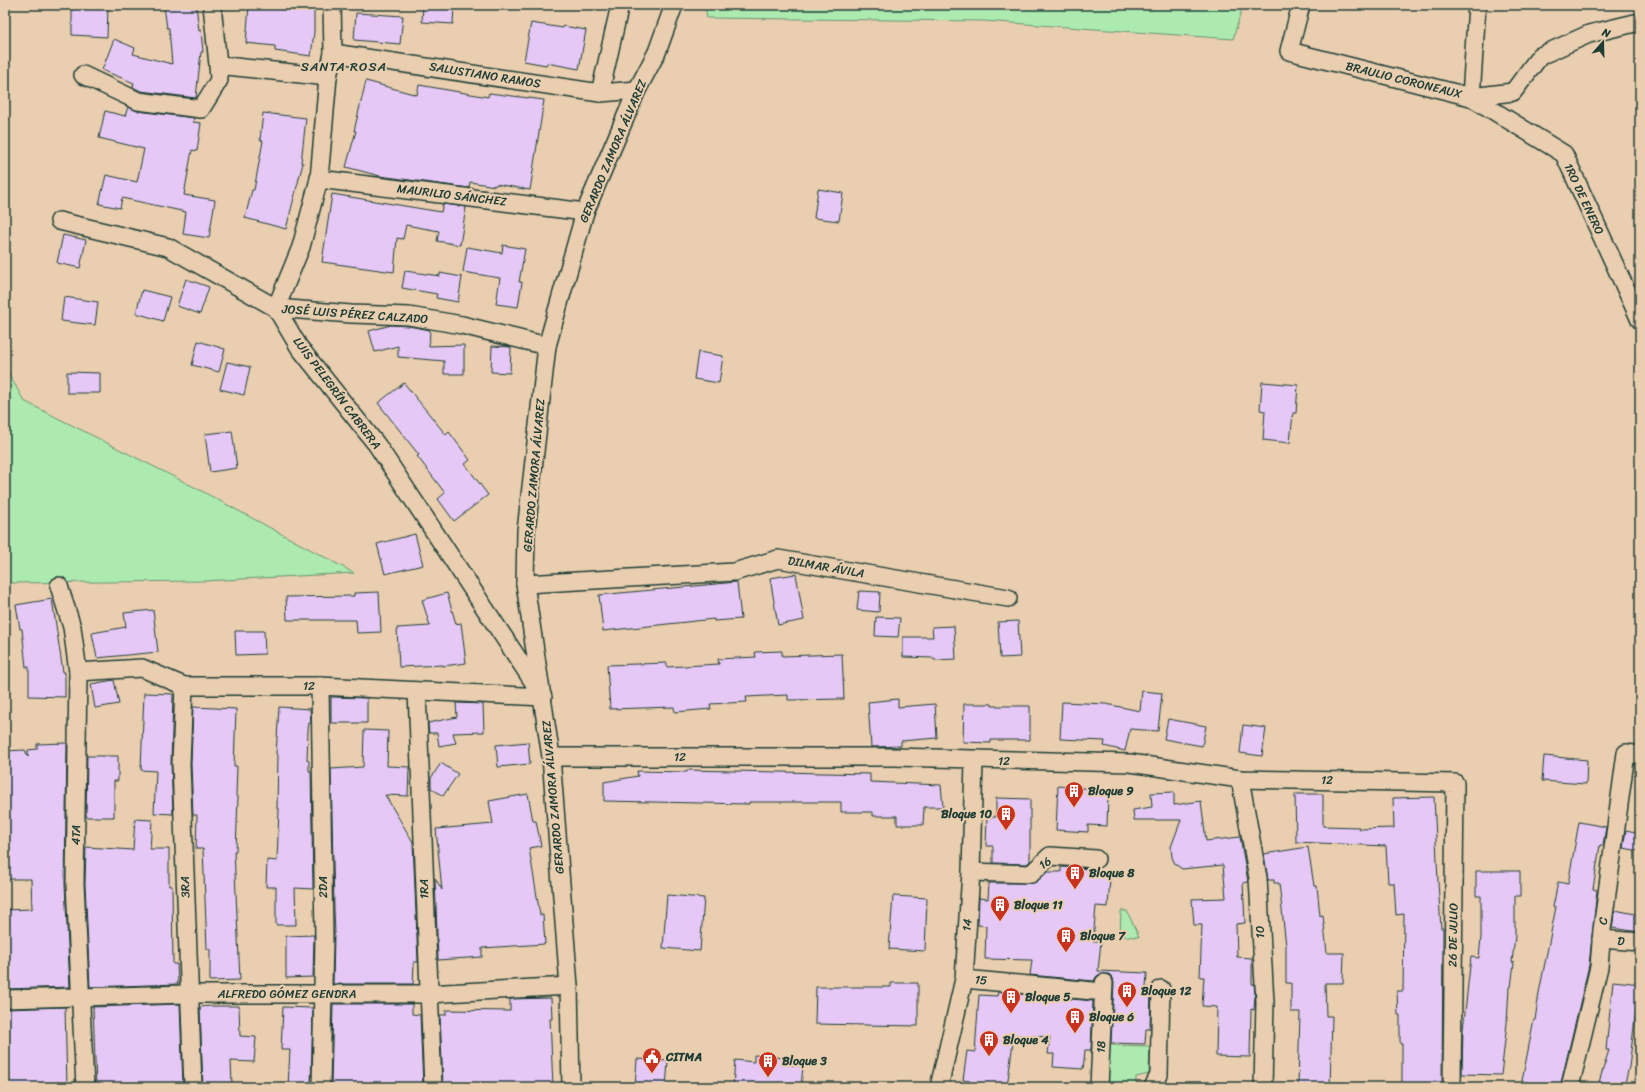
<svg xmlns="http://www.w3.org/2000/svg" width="1645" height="1092" font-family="Sriracha,sans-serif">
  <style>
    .green { fill: #adeab0; stroke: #669472 }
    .building { fill: #e5c8f6; stroke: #1f3d34 }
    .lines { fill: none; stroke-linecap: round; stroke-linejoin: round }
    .street-casing { stroke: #1f3d34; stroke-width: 20 }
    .street { stroke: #e9ceb0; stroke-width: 17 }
    .labels { text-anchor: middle; stroke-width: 4; stroke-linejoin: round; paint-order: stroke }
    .street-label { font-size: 12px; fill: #1f3d34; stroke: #e9ceb0 }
    .poi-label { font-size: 12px; font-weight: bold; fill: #1f3d34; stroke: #e9ceb0; text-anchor: start }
    .neighbourhood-label { font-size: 13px; letter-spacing: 1px; fill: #1f3d34; stroke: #e9ceb0 }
  </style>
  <rect width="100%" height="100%" fill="#e9ceb0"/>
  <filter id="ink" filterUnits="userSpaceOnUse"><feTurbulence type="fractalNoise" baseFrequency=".025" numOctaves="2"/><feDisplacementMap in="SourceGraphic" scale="8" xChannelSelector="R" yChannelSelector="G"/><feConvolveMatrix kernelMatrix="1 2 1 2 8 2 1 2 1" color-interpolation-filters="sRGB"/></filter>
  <g filter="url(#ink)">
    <!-- green -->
    <g class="green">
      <polygon points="705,5 1243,5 1233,39 984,21 707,18"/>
      <polygon points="5,367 24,401 196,488 354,573 204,581 5,583"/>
      <polygon points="1121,911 1127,911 1139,937 1120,936"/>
      <polygon points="1109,1045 1150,1046 1149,1074 1136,1077 1136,1087 1106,1087"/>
    </g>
    <!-- building -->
    <g class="building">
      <polygon points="72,5 108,5 107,37 72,35"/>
      <polygon points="179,5 196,5 199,31 201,30 203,52 201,52 196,98 141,91 133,87 134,83 102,70 114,39 135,48 133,54 172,64 169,28 167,28 164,6"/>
      <polygon points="249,5 314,5 314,32 311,56 275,51 275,46 246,43"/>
      <polygon points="423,5 454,5 453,24 422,22"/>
      <polygon points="356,13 403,16 400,44 354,40"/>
      <polygon points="531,23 563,28 563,26 586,30 579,69 547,63 546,65 524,61"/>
      <polygon points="366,81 417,95 419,85 488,97 489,93 544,100 530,190 496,184 495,186 470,182 469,188 380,176 346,167 356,131 354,131"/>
      <polygon points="128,107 137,111 194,118 193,122 201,123 197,151 192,150 184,195 215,200 209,238 183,234 186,212 122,198 120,208 99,204 106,175 137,182 144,149 99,138 105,111 125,116"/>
      <polygon points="263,113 306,118 301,163 303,163 286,229 245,218 252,190 254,190 263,141 260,140"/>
      <polygon points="818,189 843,193 839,221 814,218"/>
      <polygon points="332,194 441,212 443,204 466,207 460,245 437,241 439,231 406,225 403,239 397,238 394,272 322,262"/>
      <polygon points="63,235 86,240 80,268 57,263"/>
      <polygon points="503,245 525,249 519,282 522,282 518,307 496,304 500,278 463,272 467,247 502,253"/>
      <polygon points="405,271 440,276 440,273 462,277 458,302 436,298 437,294 402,288"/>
      <polygon points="186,279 209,287 200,314 177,306"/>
      <polygon points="142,290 170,297 163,321 136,313"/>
      <polygon points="64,297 98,302 95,325 61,321"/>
      <polygon points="391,325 408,326 430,330 429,346 464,345 464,374 444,374 444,361 398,357 398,346 375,352 369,331"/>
      <polygon points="198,341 225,349 219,372 192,365"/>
      <polygon points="492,346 511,347 510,373 491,372"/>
      <polygon points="698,352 723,356 719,383 694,379"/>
      <polygon points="227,362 250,367 244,395 220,389"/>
      <polygon points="67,372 100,373 100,393 67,393"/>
      <polygon points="1262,382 1298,385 1296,413 1293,413 1290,443 1263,440 1265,411 1260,410"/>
      <polygon points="404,383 446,435 449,432 470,460 465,464 488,495 454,521 438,499 445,493 417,456 419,455 378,403"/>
      <polygon points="232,431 237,468 210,472 205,434"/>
      <polygon points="415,534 423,565 385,574 377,544"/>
      <polygon points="796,574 804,620 778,625 770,578"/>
      <polygon points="737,582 741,619 714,621 714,619 603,631 599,595"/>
      <polygon points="859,591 880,592 879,612 857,610"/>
      <polygon points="379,592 381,632 357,633 356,620 287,620 286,597 354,596 354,593"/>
      <polygon points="447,593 456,624 461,623 466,663 443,666 443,665 399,667 397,628 430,626 422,600"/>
      <polygon points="52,599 63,672 65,672 65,697 29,696 29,667 26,667 22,629 20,629 16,605"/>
      <polygon points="153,610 158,652 97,658 92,633 126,627 124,613"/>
      <polygon points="876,617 900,618 898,637 875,636"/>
      <polygon points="1018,621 1020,657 1000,658 998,622"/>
      <polygon points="954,626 956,659 934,660 934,658 903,657 903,637 933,637 932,627"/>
      <polygon points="235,631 264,631 265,654 236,655"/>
      <polygon points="782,651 782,656 842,654 844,699 788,700 788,695 746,697 747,702 710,704 711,709 675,712 674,707 610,709 607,665 667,663 667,667 719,664 718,659 756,657 755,652"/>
      <polygon points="114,680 119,704 95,708 91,684"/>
      <polygon points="1142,691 1162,693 1158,731 1130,729 1125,751 1104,746 1105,741 1060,739 1062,702 1106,704 1140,711"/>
      <polygon points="144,693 173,694 171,764 173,814 154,813 156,771 141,770"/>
      <polygon points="331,697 367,698 367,723 331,723"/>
      <polygon points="898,699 898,707 935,704 937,738 901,741 901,746 871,747 868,702"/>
      <polygon points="456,703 483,704 484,732 453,733 456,743 439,746 437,733 429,733 428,723 457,717"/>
      <polygon points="964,704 992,704 992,706 1030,706 1030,740 991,740 991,743 963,742"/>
      <polygon points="193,707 236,709 234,766 237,766 236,796 238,796 236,851 234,851 240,980 210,981 210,949 207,949 203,849 196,849 197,815 193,815 191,764"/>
      <polygon points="279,707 310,709 311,723 309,723 308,730 307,760 309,761 309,771 311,771 313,889 295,888 296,925 276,925 276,887 266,887 267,860 277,861 279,809 277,809 278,755 276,754"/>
      <polygon points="1168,719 1206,726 1202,746 1164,739"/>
      <polygon points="1243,725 1266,728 1262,756 1240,753"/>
      <polygon points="364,730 388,731 387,766 409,767 408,796 385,795 413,842 418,962 414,962 413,984 333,984 334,934 335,934 334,908 331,769 363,767"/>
      <polygon points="528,742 530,764 498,767 496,745"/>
      <polygon points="67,743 65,884 70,987 5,989 5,910 32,909 31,879 5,879 5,751 25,750 28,757 28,750 37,749 37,744"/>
      <polygon points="87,756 118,756 118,781 114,781 114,817 86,817"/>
      <polygon points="1544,756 1587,760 1586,784 1542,781"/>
      <polygon points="441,763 458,774 443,796 431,788 431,778"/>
      <polygon points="687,770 870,774 870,782 941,785 943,807 924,807 923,825 897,825 897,816 873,816 873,812 841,812 841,802 749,802 749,804 604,801 604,782 638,776 637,771 687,772"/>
      <polygon points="1058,786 1093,789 1093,793 1108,795 1107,826 1088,825 1088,832 1056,830"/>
      <polygon points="1174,792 1174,805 1201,801 1206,841 1240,837 1248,882 1243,883 1245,923 1236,924 1237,957 1252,958 1252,984 1254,984 1255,995 1254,1010 1251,1009 1250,1057 1216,1056 1217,1007 1202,1006 1204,977 1200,977 1202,925 1194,925 1192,899 1226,898 1223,865 1182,869 1175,864 1172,857 1171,847 1181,820 1134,820 1133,810 1152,807 1151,793"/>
      <polygon points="528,794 533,821 536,821 541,846 529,848 540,915 543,915 545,944 482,948 482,957 438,960 435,878 442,890 436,829 493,824 489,801"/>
      <polygon points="1295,794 1323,794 1323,826 1359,827 1359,829 1394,828 1393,798 1434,797 1438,882 1441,928 1443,928 1442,1087 1402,1087 1402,1044 1400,1044 1400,1015 1398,1015 1397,991 1403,991 1404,914 1396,915 1394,883 1388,883 1386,846 1296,842"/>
      <polygon points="996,798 1030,799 1030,861 1027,864 993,863 993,846 986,846 987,817 996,817"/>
      <polygon points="135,819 152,820 150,849 169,849 169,886 172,886 173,964 177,964 178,984 90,987 85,884 86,847 133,850"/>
      <polygon points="1579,822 1606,827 1603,845 1600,845 1593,889 1597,890 1589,965 1560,1087 1553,1087 1522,1081 1534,1020 1535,1020 1539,993 1556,907 1553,907 1558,882 1568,884"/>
      <polygon points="1626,830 1640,833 1640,851 1623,848"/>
      <polygon points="1308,847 1314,886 1317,886 1320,916 1323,915 1327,953 1344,953 1343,983 1325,983 1326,1016 1332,1016 1330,1087 1298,1087 1300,1012 1291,1012 1291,983 1286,983 1286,946 1279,883 1274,883 1274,880 1268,880 1264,854"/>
      <polygon points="1061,867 1091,869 1091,876 1110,877 1108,907 1096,906 1093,941 1101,941 1098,971 1147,973 1146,988 1151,988 1150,1029 1146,1029 1145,1044 1111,1043 1114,983 1113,978 1109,974 1100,974 1096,977 1094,981 1030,975 1032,960 985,959 986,926 978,925 979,898 988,899 989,883 1034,883 1048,872 1061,872"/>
      <polygon points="1476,871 1520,871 1520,896 1515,896 1515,936 1512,962 1514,963 1511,987 1509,987 1507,1023 1501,1075 1462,1074 1463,1030 1471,957 1479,958 1481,937 1481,896 1476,896"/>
      <polygon points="667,895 704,898 700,951 663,948"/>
      <polygon points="893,896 927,898 925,951 889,949"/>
      <polygon points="1615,910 1640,915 1640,932 1612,928"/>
      <polygon points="314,935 313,977 286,978 286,936"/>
      <polygon points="1613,981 1640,984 1640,1004 1637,1003 1629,1067 1624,1087 1615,1087 1599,1082 1609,1050 1606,1050"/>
      <polygon points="891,983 918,983 918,1026 815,1024 816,987 891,987"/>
      <polygon points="998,992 1093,1001 1091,1050 1085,1050 1083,1069 1053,1067 1054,1054 1048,1054 1050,1037 1014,1035 1007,1087 969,1087 970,1081 963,1080 967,1051 975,1052 979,995 997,996"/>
      <polygon points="551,998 552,1019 550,1019 553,1087 443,1086 440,1015 446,1015 446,1010 510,1011 510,999"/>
      <polygon points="180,1004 183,1087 96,1087 93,1007"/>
      <polygon points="333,1004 412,1004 412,1014 420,1015 423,1086 367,1085 367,1087 331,1087"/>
      <polygon points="211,1006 239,1006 240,1036 256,1037 254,1062 231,1061 232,1085 203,1087 200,1007"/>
      <polygon points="65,1007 67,1087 5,1087 5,1009"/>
      <polygon points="283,1007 313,1008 311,1087 288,1087 290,1050 281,1050"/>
      <polygon points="754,1055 784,1058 783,1064 803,1066 801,1087 733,1087 735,1060 754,1062"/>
      <polygon points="637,1059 668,1061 666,1087 635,1087"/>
    </g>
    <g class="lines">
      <defs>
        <g id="street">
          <polyline points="212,5 218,65"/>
          <polyline points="332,5 333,53 328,77 319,179 301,247 276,308 299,347 377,445 540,692"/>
          <polyline points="1301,5 1289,51 1471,97 1513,92 1540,56 1589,34 1635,23 1640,24"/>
          <polyline points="333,53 600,93 637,90"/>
          <polyline points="83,75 138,101 201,109 219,80 218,65 328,77"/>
          <polyline points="600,93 620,5"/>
          <polyline points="1471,97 1564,154 1640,320"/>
          <polyline points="1471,97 1477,5"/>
          <polyline points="319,179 585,212"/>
          <polyline points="59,221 168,247 276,308 351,314 409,316 462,325 547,346"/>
          <polyline points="525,584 734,572 778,559 1008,598"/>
          <polyline points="59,586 72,627 78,672 75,884 85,1087"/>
          <polyline points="78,672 142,668 184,686 320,686 543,697"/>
          <polyline points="184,686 181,764 193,1087"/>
          <polyline points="320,686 324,937 321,1087"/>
          <polyline points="417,691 433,1087"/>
          <polyline points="551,757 894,757 1130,763 1240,779 1455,783 1452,1087"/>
          <polyline points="1240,779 1258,878 1265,1002 1263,1087"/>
          <polyline points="971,872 1031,874 1050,856 1096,859"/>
          <polyline points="1601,939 1640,942"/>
          <polyline points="964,979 1093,991"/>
          <polyline points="5,999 188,994 428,994 569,986"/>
          <polyline points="571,1087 569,986 551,757 525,584 526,531 547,346 585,212 637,90 657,52 674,5"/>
          <polyline points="939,1087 964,979 971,872 974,760"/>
          <polyline points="1099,1087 1104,983"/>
          <polyline points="1153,1087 1159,1075 1161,989"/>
          <polyline points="1570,1087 1599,967 1602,930 1626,753 1640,755"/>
        </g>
      </defs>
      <!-- street casing -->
      <use href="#street" class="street-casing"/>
      <!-- street -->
      <use href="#street" class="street"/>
    </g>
  </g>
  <!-- icons -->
  <defs>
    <symbol id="building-pin" viewBox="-11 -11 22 30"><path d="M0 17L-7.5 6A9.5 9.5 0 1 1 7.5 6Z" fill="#c8321e" stroke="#e9ceb0"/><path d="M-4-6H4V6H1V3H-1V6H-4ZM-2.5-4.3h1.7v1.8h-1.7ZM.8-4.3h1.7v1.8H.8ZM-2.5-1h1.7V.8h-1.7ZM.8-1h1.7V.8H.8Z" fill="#fff"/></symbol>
    <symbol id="civic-pin" viewBox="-11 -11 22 30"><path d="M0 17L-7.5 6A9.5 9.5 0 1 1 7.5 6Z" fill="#c8321e" stroke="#e9ceb0"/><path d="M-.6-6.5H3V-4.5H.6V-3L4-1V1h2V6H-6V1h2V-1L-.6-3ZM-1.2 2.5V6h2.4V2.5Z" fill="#fff"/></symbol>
  </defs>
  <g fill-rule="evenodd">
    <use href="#building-pin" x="1063" y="780" width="22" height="30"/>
    <use href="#building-pin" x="995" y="803" width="22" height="30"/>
    <use href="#building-pin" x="1064" y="862" width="22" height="30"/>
    <use href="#building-pin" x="989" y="894" width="22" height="30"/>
    <use href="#building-pin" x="1055" y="925" width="22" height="30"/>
    <use href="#building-pin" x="1116" y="980" width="22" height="30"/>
    <use href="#building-pin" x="1000" y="986" width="22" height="30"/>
    <use href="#building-pin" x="1064" y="1006" width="22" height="30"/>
    <use href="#building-pin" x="978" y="1029" width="22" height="30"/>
    <use href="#civic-pin" x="641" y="1046" width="22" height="30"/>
    <use href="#building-pin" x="757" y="1050" width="22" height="30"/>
  </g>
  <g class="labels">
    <!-- street labels -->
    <g class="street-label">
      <text transform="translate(485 75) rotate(9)" y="4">SALUSTIANO RAMOS</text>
      <text transform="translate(1404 80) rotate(14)" y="4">BRAULIO CORONEAUX</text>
      <text transform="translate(613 151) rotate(-67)" y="4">GERARDO ZAMORA ÁLVAREZ</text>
      <text transform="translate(452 195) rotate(7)" y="4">MAURILIO SÁNCHEZ</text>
      <text transform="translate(1584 199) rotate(65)" y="4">1RO DE ENERO</text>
      <text transform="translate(355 314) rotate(4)" y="4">JOSÉ LUIS PÉREZ CALZADO</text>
      <text transform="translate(337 393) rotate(53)" y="4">LUIS PELEGRÍN CABRERA</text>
      <text transform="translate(534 475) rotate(-85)" y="4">GERARDO ZAMORA ÁLVAREZ</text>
      <text transform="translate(826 567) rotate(10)" y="4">DILMAR ÁVILA</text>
      <text x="309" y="690">12</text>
      <text x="680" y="761">12</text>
      <text transform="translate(1004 761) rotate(1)" y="4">12</text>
      <text transform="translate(1327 780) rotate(1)" y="4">12</text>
      <text transform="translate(553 797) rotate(-95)" y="4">GERARDO ZAMORA ÁLVAREZ</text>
      <text transform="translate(76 835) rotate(-89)" y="4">4TA</text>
      <text transform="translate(1045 863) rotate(-36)" y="4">16</text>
      <text transform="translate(185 887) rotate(-92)" y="4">3RA</text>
      <text transform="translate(323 887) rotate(-91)" y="4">2DA</text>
      <text transform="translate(424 889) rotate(-92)" y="4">1RA</text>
      <text transform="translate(1603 921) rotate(-82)" y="4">C</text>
      <text transform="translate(967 925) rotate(-86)" y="4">14</text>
      <text transform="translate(1260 932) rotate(-93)" y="4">10</text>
      <text transform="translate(1453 935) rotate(-89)" y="4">26 DE JULIO</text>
      <text transform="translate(1621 941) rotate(5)" y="4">D</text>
      <text transform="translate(981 980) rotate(6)" y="4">15</text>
      <text x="287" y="998">ALFREDO GÓMEZ GENDRA</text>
      <text transform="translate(1101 1047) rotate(-88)" y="4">18</text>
    </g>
    <!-- poi labels -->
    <g class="poi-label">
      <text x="1088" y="795">Bloque 9</text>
      <text x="992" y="818" text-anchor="end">Bloque 10</text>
      <text x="1089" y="877">Bloque 8</text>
      <text x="1014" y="909">Bloque 11</text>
      <text x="1080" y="940">Bloque 7</text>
      <text x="1141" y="995">Bloque 12</text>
      <text x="1025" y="1001">Bloque 5</text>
      <text x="1089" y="1021">Bloque 6</text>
      <text x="1003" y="1044">Bloque 4</text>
      <text x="666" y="1061">CITMA</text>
      <text x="782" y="1065">Bloque 3</text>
    </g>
    <!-- neighbourhood labels -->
    <g class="neighbourhood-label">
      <text x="344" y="71">SANTA ROSA</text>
    </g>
  </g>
  <!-- margin -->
  <rect width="1645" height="1092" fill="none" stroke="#e9ceb0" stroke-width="20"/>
  <rect x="10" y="10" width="1625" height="1072" fill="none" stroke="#1f3d34" stroke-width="1.5" filter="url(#ink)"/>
  <!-- north arrow -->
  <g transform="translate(1603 42) rotate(20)" stroke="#e9ceb0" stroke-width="3" paint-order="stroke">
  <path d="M0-3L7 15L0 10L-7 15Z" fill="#1f3d34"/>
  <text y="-6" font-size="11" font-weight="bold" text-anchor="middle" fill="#1f3d34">N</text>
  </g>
</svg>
